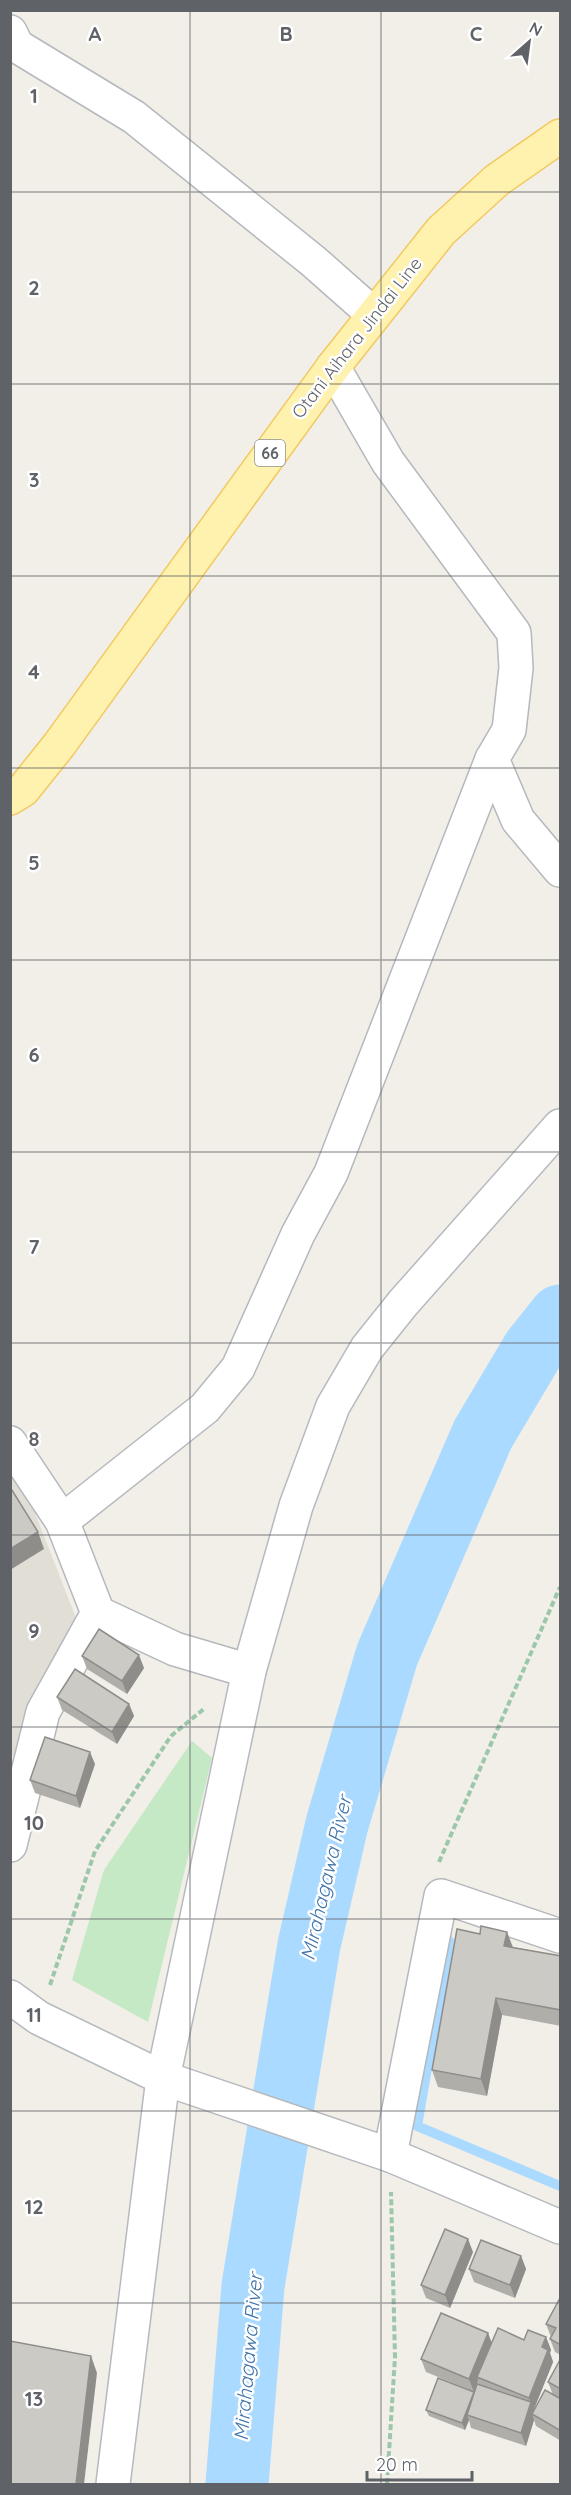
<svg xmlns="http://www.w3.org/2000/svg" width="571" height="2495" font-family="Quicksand,sans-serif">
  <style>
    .education { fill: #e1ded6 }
    .green { fill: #c5e8c5 }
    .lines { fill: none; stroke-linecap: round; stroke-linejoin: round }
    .stream { stroke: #aadaff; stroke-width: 10 }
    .river { stroke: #aadaff; stroke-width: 63 }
    .street-casing { stroke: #b5b8bc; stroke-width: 36 }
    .secondary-casing { stroke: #b6babf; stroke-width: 36 }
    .primary-casing { stroke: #f2c960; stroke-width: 36 }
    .path { stroke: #9cc7a9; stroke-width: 4; stroke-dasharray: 6 3; stroke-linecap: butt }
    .street { stroke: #fff; stroke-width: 33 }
    .secondary { stroke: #fff; stroke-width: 33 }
    .primary { stroke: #fff2af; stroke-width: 33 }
    .wall { fill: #afaea9 }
    .shaded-wall { fill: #8f8d8a }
    .building { fill: #cccac5; stroke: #8f8d8a; stroke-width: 1.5 }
    .grid { fill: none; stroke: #5f6368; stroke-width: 1.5; stroke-opacity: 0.55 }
    .labels { text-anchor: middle; stroke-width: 5; stroke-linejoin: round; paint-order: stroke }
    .shield { fill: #fff; stroke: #8f9295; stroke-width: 1.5 }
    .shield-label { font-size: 16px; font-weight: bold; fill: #5f6368 }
    .street-label { font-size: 18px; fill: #5f6368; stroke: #fff }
    .water-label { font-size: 20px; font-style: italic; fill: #4174aa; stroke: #fff }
    .grid-label { font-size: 20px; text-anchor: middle; font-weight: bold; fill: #5f6368; stroke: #fff; stroke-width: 5; stroke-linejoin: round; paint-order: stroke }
  </style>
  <rect width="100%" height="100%" fill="#f1efe8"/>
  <!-- education -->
  <polygon class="education" points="10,1471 33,1508 78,1623 18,1758 10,1754"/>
  <!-- green -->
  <polygon class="green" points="192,1741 212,1758 148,2022 72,1980 104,1870"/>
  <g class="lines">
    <!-- stream -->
    <polyline class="stream" points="449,1941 417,2126 560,2186"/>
    <!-- river -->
    <polyline class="river" points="237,2484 253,2286 309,1945 337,1824 387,1655 483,1434 533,1350 560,1316"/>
    <defs>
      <g id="street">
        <polyline points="10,32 17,46 134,117 313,261 373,314"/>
        <polyline points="333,367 388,462 514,633 516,668 509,730 492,759 518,820 560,870"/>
        <polyline points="10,1443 62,1521 98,1613 175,1649 249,1671"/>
        <polyline points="62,1521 205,1408 238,1368 298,1234 331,1173 492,759"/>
        <polyline points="10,1845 43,1712 98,1613"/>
        <polyline points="390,2155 441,1896 560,1936"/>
      </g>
      <g id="secondary">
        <polyline points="10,1997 39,2018 163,2078 390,2155 560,2227"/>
        <polyline points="113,2484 163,2078 249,1671 296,1506 333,1406 367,1348 403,1303 560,1126"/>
      </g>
      <polyline id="primary" points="10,798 23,790 59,745 333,367 441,231 497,180 560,136"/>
    </defs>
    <!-- street casing -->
    <use href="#street" class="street-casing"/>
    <!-- secondary casing -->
    <use href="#secondary" class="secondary-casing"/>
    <!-- primary casing -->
    <use href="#primary" class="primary-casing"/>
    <!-- path -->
    <g class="path">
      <polyline points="439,1862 560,1587"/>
      <polyline points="50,1985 95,1851 171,1736 205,1708"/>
      <polyline points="387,2484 395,2357 391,2192"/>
    </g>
    <!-- street -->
    <use href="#street" class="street"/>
    <!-- secondary -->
    <use href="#secondary" class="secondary"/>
    <!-- primary -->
    <use href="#primary" class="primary"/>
  </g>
  <!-- wall -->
  <g class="wall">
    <polygon points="82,1656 144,1668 127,1694 87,1669"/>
    <polygon points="57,1697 129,1704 134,1716 117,1744 62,1710"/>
    <polygon points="95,1764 80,1808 35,1793 30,1780"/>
    <polygon points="507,1932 513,1947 561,1956 561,2026 502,2015 487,2096 438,2087 432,2070 480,1934"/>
    <polygon points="473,2252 450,2308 426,2298 421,2285"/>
    <polygon points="521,2256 526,2269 515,2298 474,2282 469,2269"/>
    <polygon points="561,2296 561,2355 555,2352 550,2339 551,2337 546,2324"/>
    <polygon points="488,2333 491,2343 546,2337 551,2350 550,2353 553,2362 534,2409 553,2395 548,2382 561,2358 561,2441 536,2426 534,2420 526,2446 471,2428 469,2420 465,2430 429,2416 426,2410 468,2389 426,2372 421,2359"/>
  </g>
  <!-- shaded-wall -->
  <g class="shaded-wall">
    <polygon points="38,1532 44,1549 10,1570 10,1549"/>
    <polygon points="139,1655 144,1668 127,1694 122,1681"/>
    <polygon points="129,1704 134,1716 117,1744 112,1732"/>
    <polygon points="90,1752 95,1764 80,1808 76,1796"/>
    <polygon points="507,1932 513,1949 504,1946"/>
    <polygon points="496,1998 502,2015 487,2096 481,2079"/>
    <polygon points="468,2239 473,2252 450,2308 445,2295"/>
    <polygon points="521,2256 526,2269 515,2298 510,2285"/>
    <polygon points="488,2333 493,2346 477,2377 478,2380 474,2392 469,2379"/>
    <polygon points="546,2337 551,2350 550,2353 553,2362 532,2414 534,2420 526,2446 521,2433 531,2404 529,2398 542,2347"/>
    <polygon points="91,2356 97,2373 84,2484 76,2484"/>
    <polygon points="474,2392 467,2415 469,2420 465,2430 462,2423"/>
  </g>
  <!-- building -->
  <g class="building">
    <polygon points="10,1487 38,1532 10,1549"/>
    <polygon points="99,1629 139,1655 122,1681 82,1656"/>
    <polygon points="75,1669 129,1704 112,1732 57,1697"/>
    <polygon points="45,1737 90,1752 76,1796 30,1780"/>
    <polygon points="481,1926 507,1932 504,1946 561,1956 561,2010 496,1998 481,2079 432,2070 457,1929 480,1934"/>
    <polygon points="445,2229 468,2239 445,2295 421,2285"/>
    <polygon points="481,2240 521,2256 510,2285 469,2269"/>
    <polygon points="561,2296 561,2345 550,2339 556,2328 546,2324"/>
    <polygon points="441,2313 488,2333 469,2379 421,2359"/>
    <polygon points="498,2328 524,2340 528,2330 546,2337 542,2347 548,2350 529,2398 477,2377"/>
    <polygon points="10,2341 91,2356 76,2484 10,2484"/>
    <polygon points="561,2358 561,2389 548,2382"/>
    <polygon points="438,2378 474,2392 462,2423 426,2410"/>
    <polygon points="477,2384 531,2402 521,2433 467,2415"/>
    <polygon points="545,2390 561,2399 561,2431 532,2414"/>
  </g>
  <!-- grid -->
  <path class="grid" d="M190,10V2484M381,10V2484M10,192H560M10,384H560M10,576H560M10,768H560M10,960H560M10,1152H560M10,1343H560M10,1535H560M10,1727H560M10,1919H560M10,2111H560M10,2303H560"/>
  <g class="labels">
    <!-- shield labels -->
    <rect class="shield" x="255" y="440" width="30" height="26" rx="4.5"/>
    <g class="shield-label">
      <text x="270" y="459">66</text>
    </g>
    <!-- street labels -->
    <g class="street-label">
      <text transform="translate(357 338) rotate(-52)" y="6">Otani Aihara Jindai Line</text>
    </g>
    <!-- water labels -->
    <g class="water-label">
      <text transform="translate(326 1878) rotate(-77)" y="7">Mirahagawa River</text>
      <text transform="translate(248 2357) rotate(-85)" y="7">Mirahagawa River</text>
    </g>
  </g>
  <g class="grid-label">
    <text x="95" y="41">A</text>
    <text x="286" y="41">B</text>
    <text x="476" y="41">C</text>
    <text x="34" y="103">1</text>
    <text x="34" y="295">2</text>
    <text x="34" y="487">3</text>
    <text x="34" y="679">4</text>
    <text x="34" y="870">5</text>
    <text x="34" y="1062">6</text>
    <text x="34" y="1254">7</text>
    <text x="34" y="1446">8</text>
    <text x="34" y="1638">9</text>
    <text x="34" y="1830">10</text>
    <text x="34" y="2022">11</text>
    <text x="34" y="2214">12</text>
    <text x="34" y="2406">13</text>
  </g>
  <!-- border -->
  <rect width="571" height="2495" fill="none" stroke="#5f6368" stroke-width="24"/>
  <!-- north arrow -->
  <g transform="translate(529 42) rotate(28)" stroke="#ffffff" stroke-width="4.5" paint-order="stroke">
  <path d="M0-4.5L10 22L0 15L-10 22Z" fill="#5f6368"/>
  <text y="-9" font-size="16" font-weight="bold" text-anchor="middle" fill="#5f6368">N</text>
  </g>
  <!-- scale -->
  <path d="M367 2471v9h105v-9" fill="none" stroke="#5f6368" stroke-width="3"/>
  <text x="376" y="2471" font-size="18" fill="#5f6368" stroke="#ffffff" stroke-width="4.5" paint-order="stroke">20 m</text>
</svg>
